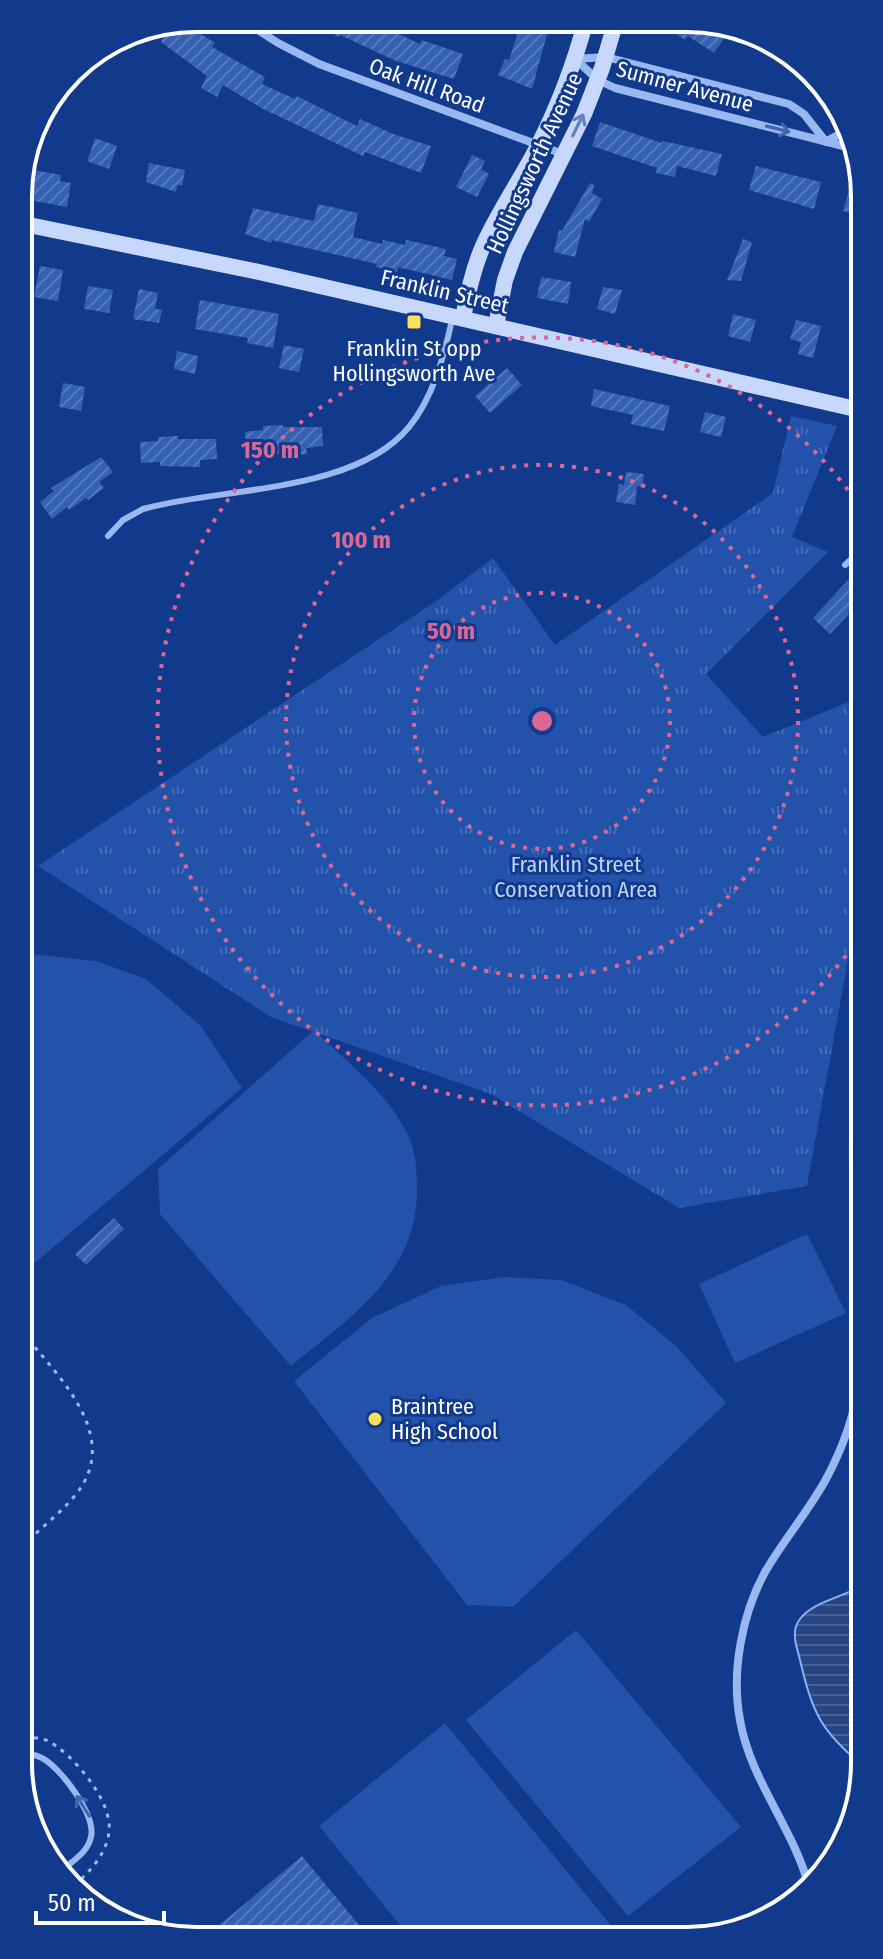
<svg xmlns="http://www.w3.org/2000/svg" width="883" height="1959" font-family="'Fira Sans Condensed',sans-serif">
  <style>
    .grass { fill: #2352ab }
    .park { fill: url(#park-tufts) }
    .water { fill: url(#water-rules); stroke: #8ab1f5; stroke-width: 2 }
    .building { fill: url(#building-hatch) }
    .lines { fill: none; stroke-linecap: round; stroke-linejoin: round }
    .path { stroke: #99b8f1; stroke-width: 3; stroke-dasharray: 4 6; stroke-linecap: butt }
    .lane { stroke: #99b8f1; stroke-width: 6 }
    .street { stroke: #99b8f1; stroke-width: 8 }
    .secondary { stroke: #c7d8fc; stroke-width: 16 }
    .oneway { stroke: #6381be }
    .oneway2 { stroke: #4166af }
    .ring { fill: none; stroke: #d76994; stroke-width: 4; stroke-dasharray: 4 8 }
    .poi-dot { fill: #ffe059; stroke: #113a8c; stroke-width: 3 }
    .labels { text-anchor: middle; stroke-width: 6; stroke-linejoin: round; paint-order: stroke }
    .street-label { font-size: 22px; fill: #fff; stroke: #113a8c }
    .poi-label { font-size: 22px; fill: #fff; stroke: #113a8c }
    .park-label { font-size: 22px; fill: #c0d5fd; stroke: #113a8c }
    .rim { fill: none; stroke: #fff; stroke-width: 4 }
    .centre { fill: #d76994; stroke: #113a8c; stroke-width: 4 }
    .ring-label { font-size: 24px; text-anchor: middle; font-weight: bold; fill: #d76994; stroke: #113a8c; stroke-width: 6; stroke-linejoin: round; paint-order: stroke }
  </style>
  <defs>
    <pattern id="park-tufts" width="24" height="20" patternUnits="userSpaceOnUse" patternTransform="scale(2)"><rect width="24" height="20" fill="#2352ab"/><path d="M3 7l-1-3M5 7V3M7 7l1-3M15 17l-1-3M17 17v-4M19 17l1-3" fill="none" stroke="#446cb8"/></pattern>
    <pattern id="water-rules" width="6" height="5" patternUnits="userSpaceOnUse" patternTransform="scale(2)"><rect width="6" height="5" fill="#264582"/><path d="M0 2.5h6" fill="none" stroke="#476195"/></pattern>
    <pattern id="building-hatch" width="6" height="6" patternUnits="userSpaceOnUse" patternTransform="scale(2)"><rect width="6" height="6" fill="#3561b3"/><path d="M-1 1l2-2M0 6l6-6M5 7l2-2" fill="none" stroke="#5379be"/></pattern>
  </defs>
  <rect width="100%" height="100%" fill="#113a8c"/>
  <!-- grass -->
  <g class="grass">
    <polygon points="21,953 96,961 146,979 201,1026 242,1088 25,1271 22,1270"/>
    <path d="M314,1030C347,1062 388,1093 408,1135C417,1154 417,1175 417,1195C414,1277 349,1318 291,1366L160,1214L158,1169Z"/>
    <polygon points="807,1234 846,1313 735,1363 699,1284"/>
    <polygon points="504,1277 561,1280 626,1305 676,1346 726,1403 513,1607 467,1605 294,1381 372,1318 441,1286"/>
    <polygon points="576,1630 741,1827 628,1916 466,1720"/>
    <polygon points="445,1723 614,1929 605,1935 409,1936 319,1826"/>
  </g>
  <!-- park -->
  <polygon class="park" points="791,416 837,426 792,537 828,552 706,674 763,737 861,697 862,921 849,954 807,1186 679,1208 491,1094 271,1017 38,866 435,602 493,558 555,645 773,493"/>
  <!-- water -->
  <path class="water" d="M864,1584L865,1768C821,1731 813,1715 800,1660C797,1647 790,1632 800,1619C813,1601 846,1597 864,1584Z"/>
  <!-- building -->
  <g class="building">
    <polygon points="308,19 367,19 420,44 422,40 463,54 454,79 396,61 340,35 339,37"/>
    <polygon points="522,20 551,20 532,89 498,75 505,59 509,60"/>
    <polygon points="180,21 215,43 212,47 265,77 262,84 295,99 297,96 357,126 360,119 393,134 431,146 421,173 365,152 363,156 263,109 223,85 217,97 201,88 207,76 161,42 163,38 151,27"/>
    <polygon points="657,21 717,21 730,30 714,53 688,36 685,40"/>
    <polygon points="600,122 662,143 663,141 722,154 716,176 677,166 675,177 656,173 657,168 592,146"/>
    <polygon points="95,138 117,146 109,169 87,161"/>
    <polygon points="472,155 485,161 481,169 489,174 477,197 456,187"/>
    <polygon points="149,163 185,170 182,186 177,185 176,192 146,182"/>
    <polygon points="756,166 821,182 814,209 749,190"/>
    <polygon points="23,168 61,175 60,181 71,183 67,207 18,198"/>
    <polygon points="855,169 859,170 859,215 843,211"/>
    <polygon points="590,183 594,185 592,193 602,199 589,222 585,219 575,257 554,252 559,230 562,231"/>
    <polygon points="318,204 358,213 353,237 382,244 383,240 405,245 406,240 446,249 444,256 457,259 452,280 398,267 397,272 376,267 377,264 272,240 271,243 245,234 253,208 314,221"/>
    <polygon points="743,239 752,242 741,281 727,280"/>
    <polygon points="40,266 63,270 58,301 34,297"/>
    <polygon points="541,277 571,282 568,304 537,298"/>
    <polygon points="88,286 113,290 109,313 84,309"/>
    <polygon points="603,287 622,290 615,314 597,309"/>
    <polygon points="139,289 158,293 155,309 162,310 159,323 133,319"/>
    <polygon points="200,300 279,314 273,348 247,343 248,338 195,329"/>
    <polygon points="733,314 756,320 750,342 728,336"/>
    <polygon points="796,320 821,326 813,358 798,354 801,342 790,339"/>
    <polygon points="284,345 304,349 299,372 279,368"/>
    <polygon points="177,351 198,356 195,374 174,369"/>
    <polygon points="507,368 522,385 490,413 475,396"/>
    <polygon points="63,383 85,387 81,411 59,407"/>
    <polygon points="594,389 670,406 664,431 631,424 633,415 591,406"/>
    <polygon points="705,412 726,417 721,437 700,432"/>
    <polygon points="283,425 283,427 322,427 323,446 306,448 307,454 287,456 287,453 266,455 266,451 247,453 245,432 263,430 263,426"/>
    <polygon points="178,436 178,439 216,439 217,459 200,460 200,467 160,466 160,462 141,463 140,442 158,441 158,437"/>
    <polygon points="101,457 113,472 99,482 104,488 88,500 86,498 69,510 67,507 52,519 40,502 54,491 51,488"/>
    <polygon points="626,472 644,474 642,487 637,486 635,505 616,502 619,484 624,485"/>
    <polygon points="851,577 860,586 860,626 849,614 830,634 813,618"/>
    <polygon points="114,1218 124,1229 86,1265 75,1254"/>
    <polygon points="302,1856 369,1937 205,1937"/>
  </g>
  <g class="lines">
    <!-- path -->
    <g class="path">
      <path d="M22,1332C57,1375 122,1435 77,1493C62,1512 41,1528 23,1545"/>
      <path d="M24,1737C32,1738 41,1737 48,1741C73,1754 113,1802 109,1831C107,1854 89,1873 72,1887"/>
    </g>
    <!-- lane -->
    <g class="lane">
      <path d="M108,536L123,520L143,509C220,487 354,494 409,427C433,398 444,356 452,320"/>
      <polyline points="845,565 860,551"/>
      <path d="M24,1753C30,1754 37,1755 42,1758C61,1768 96,1815 91,1837C88,1852 73,1861 62,1870"/>
    </g>
    <!-- street -->
    <g class="street">
      <polyline points="239,18 278,43 319,64 563,154"/>
      <polyline points="827,141 847,130"/>
      <polyline points="826,142 804,114 789,104 606,57 575,59 598,80 615,88 859,150"/>
      <path d="M809,1887C794,1829 750,1780 740,1720C731,1672 742,1614 765,1572C783,1541 807,1513 825,1481C842,1450 855,1413 860,1378C866,1332 860,1284 856,1238C852,1173 850,1110 862,1045"/>
    </g>
    <!-- secondary -->
    <g class="secondary">
      <polyline points="19,223 259,272 860,410"/>
      <path d="M463,318C468,293 473,269 483,246C498,212 520,181 537,148C558,107 574,65 586,20"/>
      <polyline points="496,326 505,280 515,252 584,114 602,68 616,21"/>
    </g>
  </g>
  <!-- one-way arrows -->
  <defs><path id="oneway-shaft" d="M-6 0H5M1.5-3L5.5 0L1.5 3" fill="none" stroke-width="1.6" stroke-linecap="round" stroke-linejoin="round" transform="scale(2)"/></defs>
  <use class="oneway" href="#oneway-shaft" transform="translate(578 125) rotate(-64)"/>
  <g class="oneway2">
    <use href="#oneway-shaft" transform="translate(778 129) rotate(14)"/>
    <use href="#oneway-shaft" transform="translate(83 1806) rotate(-122)"/>
  </g>
  <!-- distance rings -->
  <g class="ring">
    <circle cx="542" cy="721" r="128"/>
    <circle cx="542" cy="721" r="256"/>
    <path d="M860 936A384 384 0 1 1 858 504"/>
  </g>
  <!-- markers -->
  <g class="poi-dot">
    <rect x="406" y="314" width="16" height="16" rx="4"/>
    <circle cx="375" cy="1419" r="8"/>
  </g>
  <g class="labels">
    <!-- street labels -->
    <g class="street-label">
      <text transform="translate(427 85) rotate(20)" y="8">Oak Hill Road</text>
      <text transform="translate(685 86) rotate(15)" y="8">Sumner Avenue</text>
      <text transform="translate(534 163) rotate(-65)" y="8">Hollingsworth Avenue</text>
      <text transform="translate(445 291) rotate(13)" y="8">Franklin Street</text>
    </g>
    <!-- poi labels -->
    <g class="poi-label">
      <text x="414" y="356">Franklin St opp<tspan x="414" dy="25">Hollingsworth Ave</tspan></text>
      <text x="391" y="1414" text-anchor="start">Braintree<tspan x="391" dy="25">High School</tspan></text>
    </g>
    <!-- park labels -->
    <g class="park-label">
      <text x="576" y="872">Franklin Street<tspan x="576" dy="25">Conservation Area</tspan></text>
    </g>
  </g>
  <!-- crop -->
  <path d="M0 0H883V1959H0ZM196 32H687A164 164 0 0 1 851 196V1763A164 164 0 0 1 687 1927H196A164 164 0 0 1 32 1763V196A164 164 0 0 1 196 32Z" fill="#113a8c" fill-rule="evenodd"/>
  <path class="rim" d="M196 32H687A164 164 0 0 1 851 196V1763A164 164 0 0 1 687 1927H196A164 164 0 0 1 32 1763V196A164 164 0 0 1 196 32Z"/>
  <circle cx="542" cy="721" r="12" class="centre"/>
  <g class="ring-label">
    <text x="270" y="458">150 m</text>
    <text x="361" y="548">100 m</text>
    <text x="451" y="639">50 m</text>
  </g>
  <!-- scale -->
  <path d="M36 1911v12h128v-12" fill="none" stroke="#ffffff" stroke-width="4"/>
  <text x="48" y="1911" font-size="24" fill="#ffffff" stroke="#113a8c" stroke-width="6" paint-order="stroke">50 m</text>
</svg>
